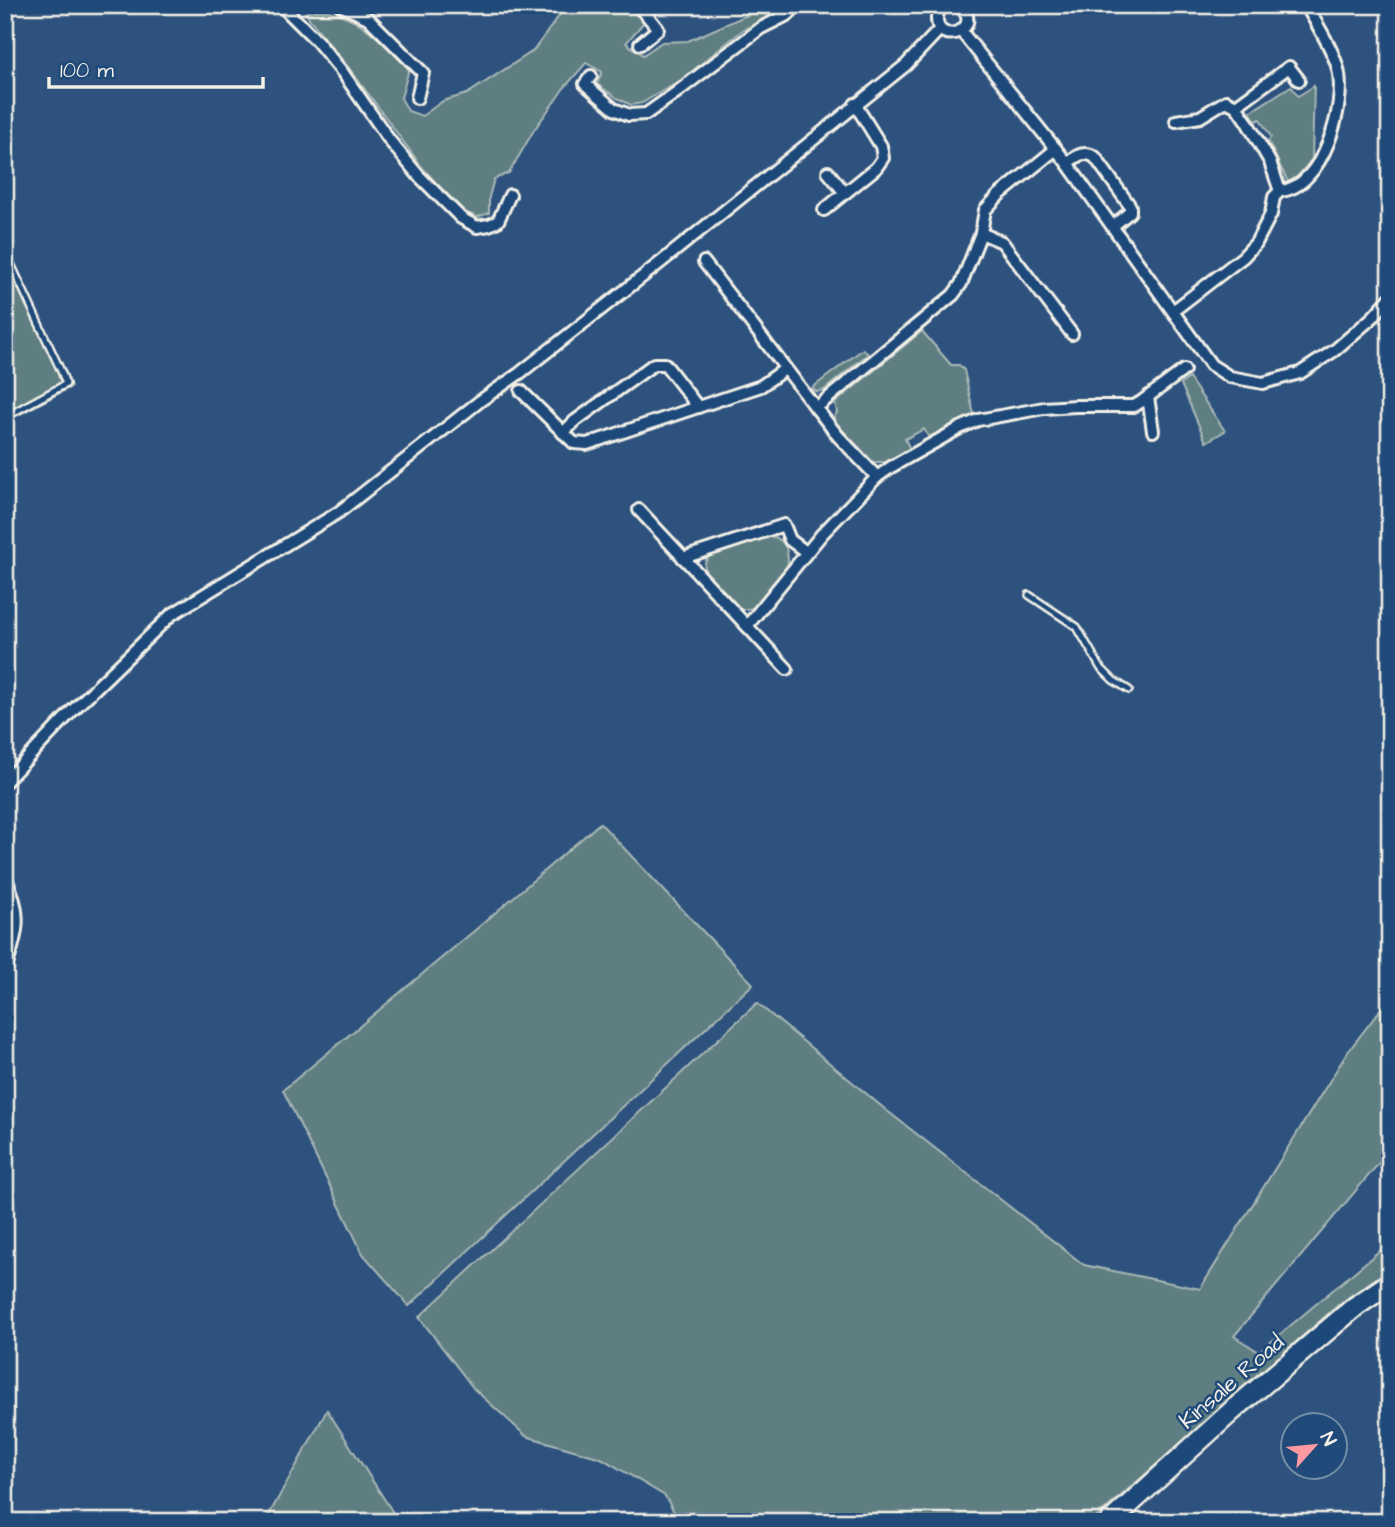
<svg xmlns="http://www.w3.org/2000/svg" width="1395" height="1527" font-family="'Architects Daughter',sans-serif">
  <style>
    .green { fill: #5e7e82; stroke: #a9b8b5; stroke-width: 2 }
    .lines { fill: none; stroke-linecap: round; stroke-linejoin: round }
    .service-casing { stroke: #f4f1e8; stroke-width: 10 }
    .minor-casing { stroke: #f4f1e8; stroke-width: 16 }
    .trunk-casing { stroke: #f4f1e8; stroke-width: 24 }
    .service { stroke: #1f4a7a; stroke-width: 5 }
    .minor { stroke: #1f4a7a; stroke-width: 10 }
    .trunk { stroke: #1f4a7a; stroke-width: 19 }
    .labels { text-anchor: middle; stroke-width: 5; stroke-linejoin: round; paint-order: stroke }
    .street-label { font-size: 23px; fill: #f4f1e8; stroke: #1f4a7a }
  </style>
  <rect width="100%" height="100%" fill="#2e527e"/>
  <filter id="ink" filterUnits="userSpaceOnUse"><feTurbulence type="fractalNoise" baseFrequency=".0143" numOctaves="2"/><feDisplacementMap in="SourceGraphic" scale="14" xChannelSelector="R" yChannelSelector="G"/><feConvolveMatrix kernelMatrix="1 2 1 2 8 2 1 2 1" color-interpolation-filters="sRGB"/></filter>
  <g filter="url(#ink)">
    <!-- green -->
    <g class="green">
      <path d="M567,5H626L644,22L626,43L643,55L662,42L688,41L770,5H779L773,14L744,29L681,80L642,103L631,105L617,98L597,84L602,72L586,63L564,88L534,130L509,173L494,179L489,197V213L478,217L461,211L422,167L353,73L305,13C347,0 384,43 409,69L401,98L408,111L422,116L443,101L467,94L533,51Z"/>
      <polygon points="1291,86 1298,96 1314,86 1312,159 1290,186 1268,141 1271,137 1260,119 1256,121 1250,112"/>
      <polygon points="5,244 71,387 5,422"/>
      <polygon points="922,331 951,365 959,365 964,370 974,415 929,438 924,429 905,439 910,449 886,462 873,462 833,420 837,412 835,403"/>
      <polygon points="863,349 868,354 824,390 817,392 812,388"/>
      <polygon points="1189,378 1225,431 1206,442 1181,384"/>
      <path d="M770,536C786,538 790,554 787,568L755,607L749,609H741L706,572C703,565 705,561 710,555Z"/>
      <polygon points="600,823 753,984 409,1306 363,1254 283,1090 474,931"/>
      <polygon points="1390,997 1390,1150 1234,1336 1259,1352 1390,1242 1390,1268 1338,1305 1091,1522 680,1522 665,1496 601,1458 526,1436 474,1389 419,1317 757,1003 886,1110 1084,1265 1200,1289 1347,1053"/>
      <polygon points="327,1410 399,1522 265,1522"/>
    </g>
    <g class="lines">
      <defs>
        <g id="service">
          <polyline points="5,251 61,371 66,384 5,417"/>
          <polyline points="1029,595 1077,627 1100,667 1113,680 1129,690"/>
        </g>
        <g id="minor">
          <polyline points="281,5 317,41 343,73 390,141 418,175 461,218 477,227 489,225 498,221 510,195"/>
          <polyline points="340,5 368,18 423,73 417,98"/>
          <polyline points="636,5 645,13 658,29 640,44"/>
          <path d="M945,5C940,9 937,12 937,19C937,48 988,28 958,5"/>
          <polyline points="961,31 1067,163 1211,365 1230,377 1263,383 1300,373 1335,350 1373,317 1390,298"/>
          <polyline points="591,76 585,84 614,109 629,115 646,114 677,92 761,28 789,14 796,5"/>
          <polyline points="1176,121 1200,117 1226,101 1236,106"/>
          <path d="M1067,163C1077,156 1084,150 1095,157L1130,206V212L1113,226"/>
          <polyline points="828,172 845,193"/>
          <polyline points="1280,191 1270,162 1247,122 1236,106 1289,67 1299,80"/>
          <polyline points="824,210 876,168 883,158 881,146 855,104"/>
          <polyline points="981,233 1002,242 1072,334"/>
          <polyline points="704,262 816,408 953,295 961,284 981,233 985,210 999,195 1056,149"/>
          <path d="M1173,311L1243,257L1256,243L1271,214L1274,197L1280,191C1323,188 1347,104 1338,69C1333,49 1316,23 1306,5"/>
          <polyline points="521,391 574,443 587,444 761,386 785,369"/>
          <polyline points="1148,397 1153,431"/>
          <polyline points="816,408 838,436 877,477 891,467 960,428 978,420 1044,408 1076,406 1134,406 1141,402 1184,370"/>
          <polyline points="563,433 575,421 654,364 665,364 698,407"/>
          <polyline points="639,510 787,669"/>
          <polyline points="683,558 784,525 790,540 806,552"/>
          <polyline points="747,626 822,534 877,477"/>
          <polyline points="5,782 73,710 171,615 339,512 480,401 520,373 661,262 906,65 940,29"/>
          <path d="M5,877C23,914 18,933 5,970"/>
        </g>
        <polyline id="trunk" points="1110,1522 1233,1410 1356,1306 1390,1283"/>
      </defs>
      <!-- service casing -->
      <use href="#service" class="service-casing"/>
      <!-- minor casing -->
      <use href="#minor" class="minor-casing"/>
      <!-- trunk casing -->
      <use href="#trunk" class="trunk-casing"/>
      <!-- service -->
      <use href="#service" class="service"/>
      <!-- minor -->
      <use href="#minor" class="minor"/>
      <!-- trunk -->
      <use href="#trunk" class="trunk"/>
    </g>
  </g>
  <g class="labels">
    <!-- street labels -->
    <g class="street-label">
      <text transform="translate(1231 1381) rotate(-41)" y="8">Kinsale Road</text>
    </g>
  </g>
  <!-- margin -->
  <rect width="1395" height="1527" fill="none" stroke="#1f4a7a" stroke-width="28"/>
  <rect x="14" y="14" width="1367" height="1499" fill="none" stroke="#f4f1e8" stroke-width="2.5" filter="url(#ink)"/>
  <!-- north arrow -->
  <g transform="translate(1314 1446) rotate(63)"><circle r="33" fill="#1f4a7a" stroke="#748da6" stroke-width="2"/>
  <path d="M0-5L12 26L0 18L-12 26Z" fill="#ff9aa2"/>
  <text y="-10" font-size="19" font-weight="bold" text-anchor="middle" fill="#f4f1e8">N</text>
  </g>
  <!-- scale -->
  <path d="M49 77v10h214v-10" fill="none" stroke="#f4f1e8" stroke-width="3.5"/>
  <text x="60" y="77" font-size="21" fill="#f4f1e8" stroke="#1f4a7a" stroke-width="5" paint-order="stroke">100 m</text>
</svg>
